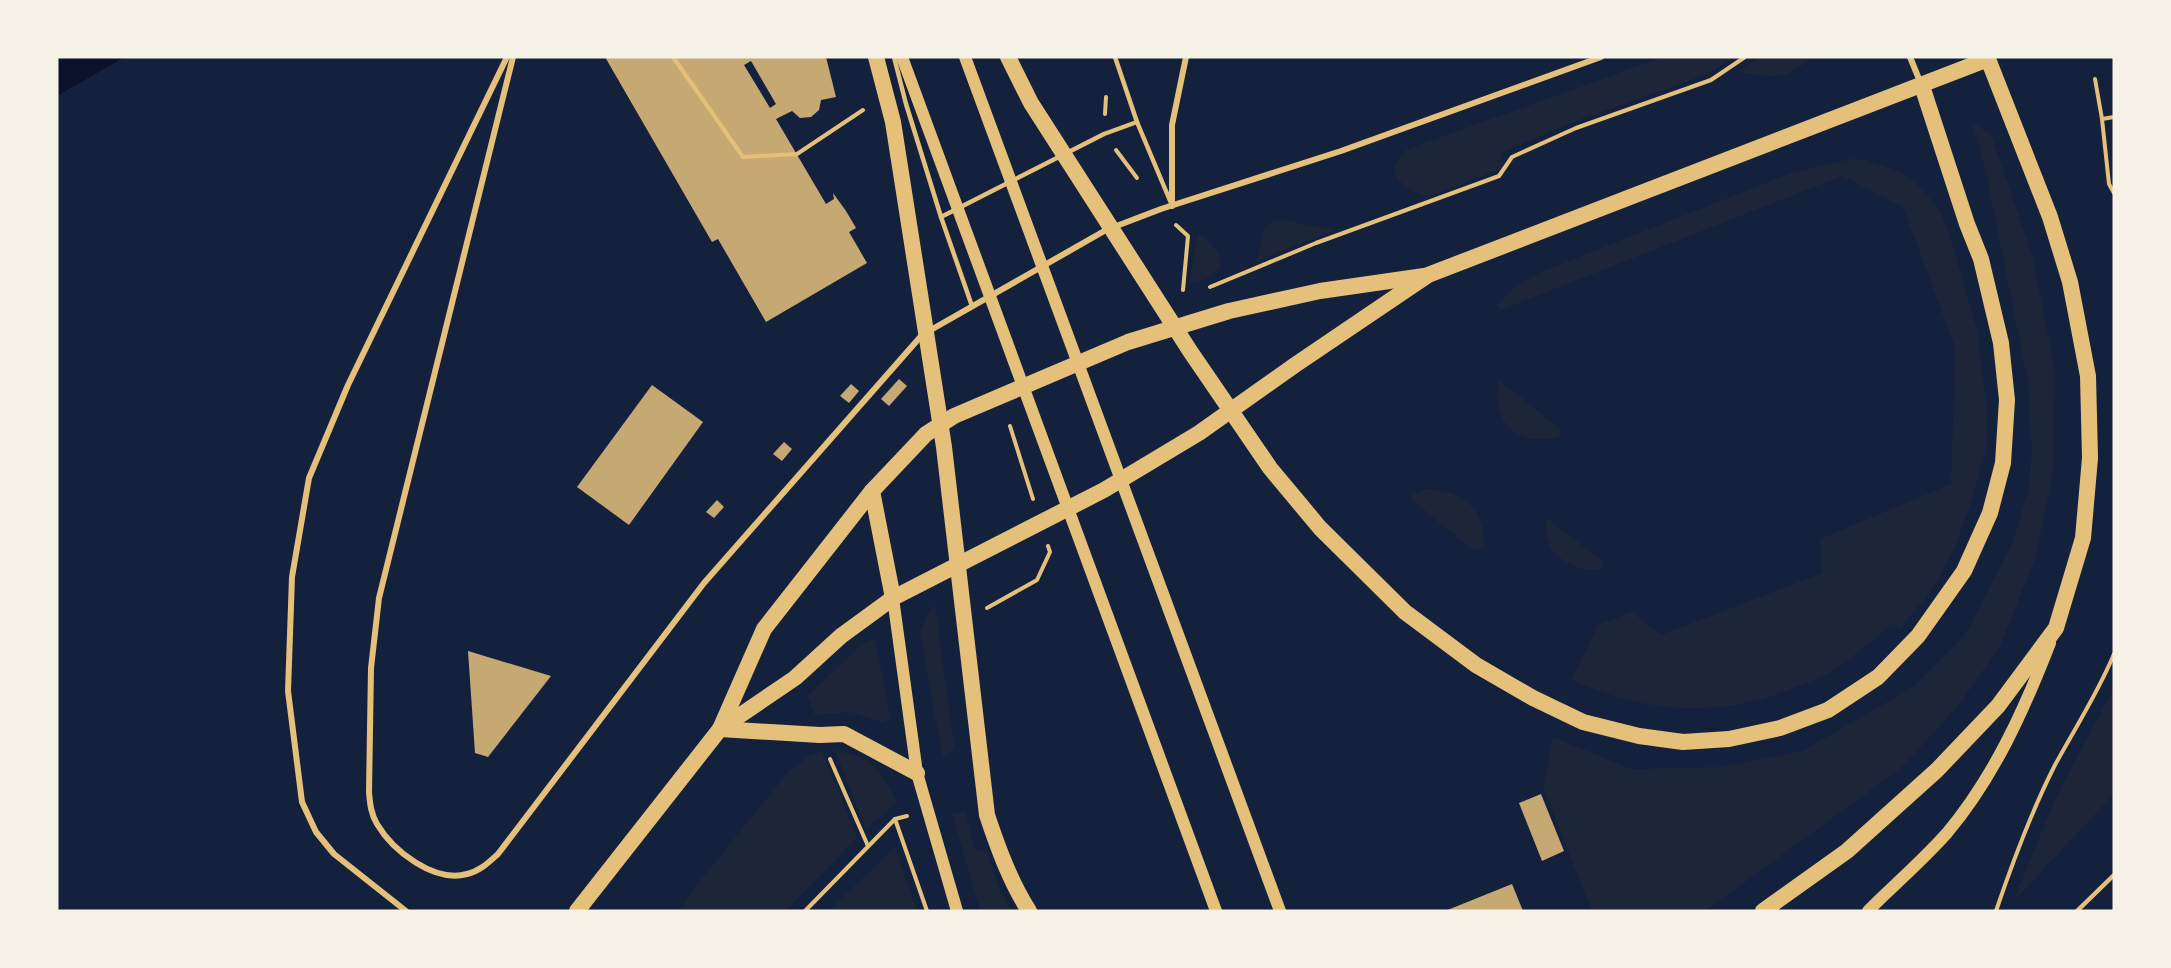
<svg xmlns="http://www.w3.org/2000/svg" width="2171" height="968" font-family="'Times New Roman',serif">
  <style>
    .green { fill: #1d2539 }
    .water { fill: #0b132b }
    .building { fill: #c6a872; fill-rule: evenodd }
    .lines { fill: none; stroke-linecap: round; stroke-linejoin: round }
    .path { stroke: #e5c07b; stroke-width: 4 }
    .service { stroke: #e5c07b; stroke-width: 4.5 }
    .minor { stroke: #e5c07b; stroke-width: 6 }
    .secondary { stroke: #e5c07b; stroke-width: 12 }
    .trunk { stroke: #e5c07b; stroke-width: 16 }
  </style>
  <rect width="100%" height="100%" fill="#14213d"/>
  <!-- green -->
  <g class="green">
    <path d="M1663,57H1735L1708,74L1571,123L1501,153L1504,168L1427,197C1401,187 1380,172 1408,149Z"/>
    <path d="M1760,57H1812C1784,82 1772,77 1739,72Z"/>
    <polygon points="1973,123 1991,135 2032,254 2055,372 2053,473 2035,559 2000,646 1958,706 1900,769 1705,911 1592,911 1543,788 1553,737 1631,769 1720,767 1802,751 1910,689 1966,633 2013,542 2029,486 2032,453 2028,383 1987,178"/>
    <path d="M1851,159L1866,160L1899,171L1919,186L1938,208L1948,229L1976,326L1986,398L1987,443L1973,497L1956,544L1934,587L1900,629L1893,623C1874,639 1856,655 1835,669C1823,677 1807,683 1794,688C1717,719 1646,713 1571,680L1598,625L1632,612L1661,635L1822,573L1820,539L1951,484L1955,347L1903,207L1842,176L1501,310L1497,305L1515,287L1541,272L1788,174Z"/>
    <polygon points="1275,220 1283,220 1334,230 1257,261 1265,227"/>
    <polygon points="1199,236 1203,236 1218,251 1221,267 1206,279 1189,283 1197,240"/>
    <path d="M1499,380L1559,428L1562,434C1556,439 1551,439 1544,439C1509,443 1491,411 1499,380Z"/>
    <path d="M1425,489C1461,490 1484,506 1484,545C1478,550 1476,551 1469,547L1409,497Z"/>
    <path d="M1547,518L1603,562L1604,566C1598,571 1594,570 1586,569C1561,565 1540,545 1547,518Z"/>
    <polygon points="935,604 954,747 943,759 920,633 926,618"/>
    <polygon points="875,639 890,717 884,723 850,712 815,715 807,696 865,642"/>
    <polygon points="2114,688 2114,794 2013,902 2055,799"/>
    <path d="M835,750C876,760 877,766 897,802L866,830Z"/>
    <polygon points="822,751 857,838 785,911 680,911 698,883 789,771 810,755"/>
    <polygon points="965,812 975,850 986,850 1000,890 1011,911 980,911 952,814"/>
    <polygon points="895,847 917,911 829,911"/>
  </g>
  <!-- water -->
  <polygon class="water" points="57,57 125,57 57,96"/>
  <!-- building -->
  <g class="building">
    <path d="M605,57H826L836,97L821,100L819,110L811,117L800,118L792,111L776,119L826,204L834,199L833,193L846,211L856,228L849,232L867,263L766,322L718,239L712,242ZM751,61L776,104L770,108L744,65Z"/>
    <polygon points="899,379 907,386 889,406 881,399"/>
    <polygon points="851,384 859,391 849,403 840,396"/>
    <polygon points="652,385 703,422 629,525 577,487"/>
    <polygon points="784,442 792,449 782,461 773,454"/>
    <polygon points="717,500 724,507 714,518 706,512"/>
    <polygon points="468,651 551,676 488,757 475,753"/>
    <polygon points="1541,794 1564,851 1542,861 1519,803"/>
    <polygon points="1512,884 1523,911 1445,911"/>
  </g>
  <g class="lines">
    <!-- path -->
    <g class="path">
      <polyline points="673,57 743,157 797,154 863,110"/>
      <polyline points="2095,79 2102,119 2109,184 2114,193"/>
      <polyline points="1105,114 1106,97"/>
      <polyline points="2102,119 2114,117"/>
      <polyline points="1116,150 1137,178"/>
      <polyline points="1176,225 1188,236 1183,290"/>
      <polyline points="1210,287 1316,243 1499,176 1512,157 1576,128 1711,80 1745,57"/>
      <polyline points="1010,426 1033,499"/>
      <polyline points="987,608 1037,580 1050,552 1048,546"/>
      <polyline points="830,759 868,846"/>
      <polyline points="907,816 895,819 927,911"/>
      <polyline points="805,911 895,819"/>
      <path d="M1996,911C2013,861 2031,812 2055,765C2075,728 2098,693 2114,654"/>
    </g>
    <!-- service -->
    <g class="service">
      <polyline points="894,57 906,104 941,217 1104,134 1137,122"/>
      <polyline points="1115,57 1137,122 1171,203"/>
      <polyline points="941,217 972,306"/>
      <polyline points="2077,911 2114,875"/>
    </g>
    <!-- minor -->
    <g class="minor">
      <path d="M513,57L379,598L371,668L369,792C370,804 371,814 377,824C393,851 434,883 467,874C480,871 488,863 498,854L704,583L922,335L1106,230L1161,209L1341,151L1601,57"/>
      <polyline points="1910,57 1921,84"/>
      <polyline points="1172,206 1172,125 1186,57"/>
      <polyline points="406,911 334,854 316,832 302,802 288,691 292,577 309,478 348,385 507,57"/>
    </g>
    <!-- secondary -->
    <g class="secondary">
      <polyline points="902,57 1216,911"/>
      <polyline points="965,57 1280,911"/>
      <polyline points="893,598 917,773 957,911"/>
      <path d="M1868,911C1894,885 1923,860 1947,833C1994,777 2024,710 2050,643"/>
    </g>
    <!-- trunk -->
    <g class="trunk">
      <path d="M876,57L893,122L944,447L987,815C998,848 1010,881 1029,911"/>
      <polyline points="1008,57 1031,103 1190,351 1270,468 1320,528 1405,612 1476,665 1533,698 1583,722 1639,736 1683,742 1729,739 1780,728 1828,710 1878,677 1918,636 1964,571 1990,513 2003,463 2007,400 2001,343 1981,259 1967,224 1922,86"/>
      <polyline points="872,491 893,598"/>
      <polyline points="720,729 795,678 841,636 893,598 1104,490 1199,433 1295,365 1428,275 1988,59 2050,217 2070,282 2088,376 2090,458 2083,538 2056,628 1998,706 1937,770 1847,851 1763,911"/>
      <polyline points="720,729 820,735 844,734 917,773"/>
      <polyline points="577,911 720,729 764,629 872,491 926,434 954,416 1128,342 1229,311 1320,291 1424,276"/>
    </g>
  </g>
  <!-- border -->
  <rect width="2171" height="968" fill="none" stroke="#f6f1e7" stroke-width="117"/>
</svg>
